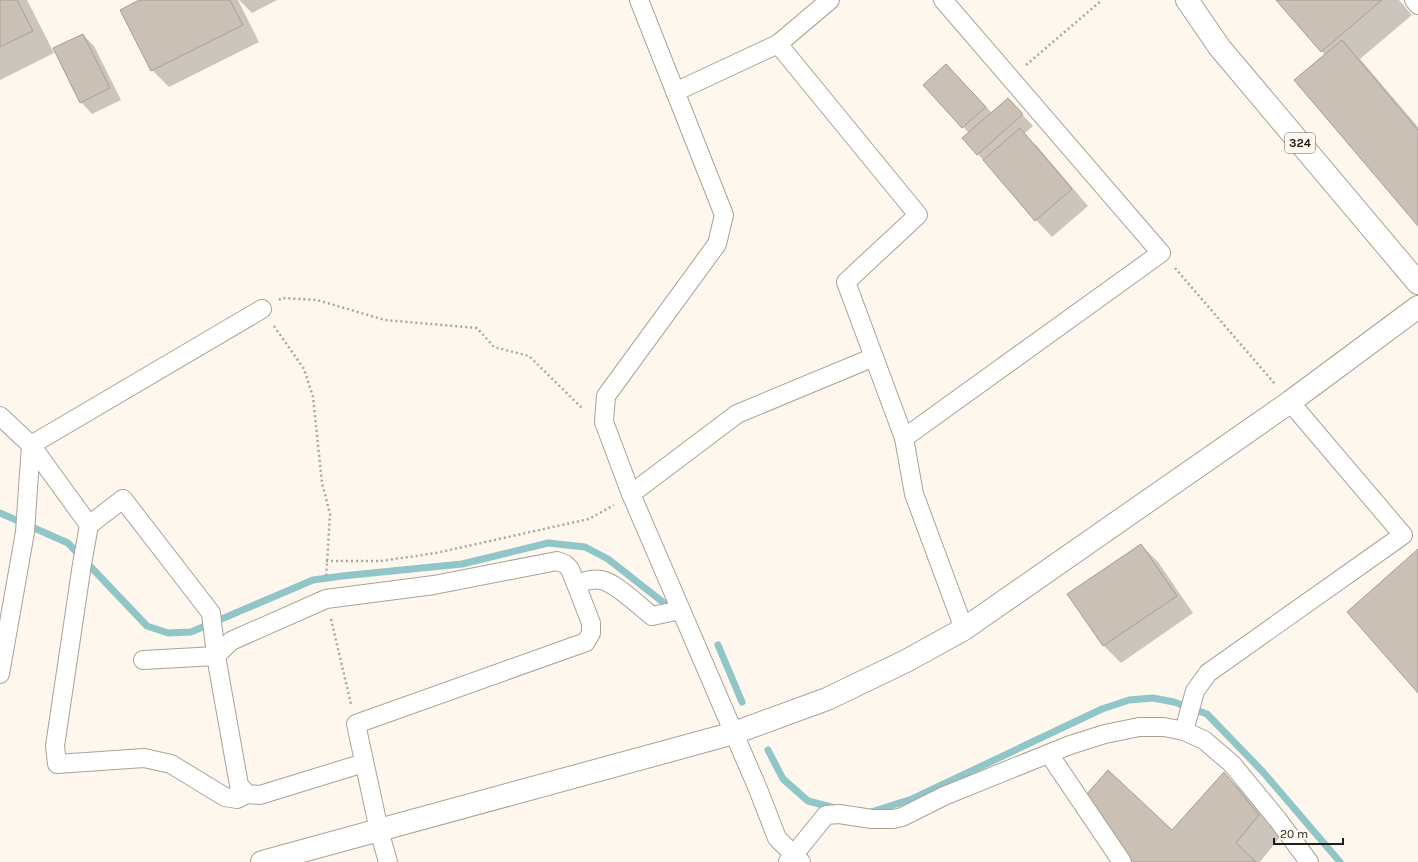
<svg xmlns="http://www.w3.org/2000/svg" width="1418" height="862" font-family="Karla,sans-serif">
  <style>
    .shadow { fill: #0003 }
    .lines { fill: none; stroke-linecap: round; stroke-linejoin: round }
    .stream { stroke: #90c6c8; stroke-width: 7 }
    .building { fill: #cbc0b6; stroke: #a89d94 }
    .street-casing { stroke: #aaa297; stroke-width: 20 }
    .secondary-casing { stroke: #aaa297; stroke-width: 24 }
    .highway-casing { stroke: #aaa297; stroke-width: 24 }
    .path { stroke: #aba69f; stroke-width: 2.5; stroke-dasharray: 2 3; stroke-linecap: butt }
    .street { stroke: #fff; stroke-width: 18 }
    .secondary { stroke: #fff; stroke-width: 22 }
    .highway { stroke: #fff; stroke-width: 22 }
    .labels { text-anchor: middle; stroke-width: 4; stroke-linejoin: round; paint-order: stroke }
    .shield { fill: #fef7ee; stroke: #635f5a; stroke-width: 1 }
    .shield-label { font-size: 12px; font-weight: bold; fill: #211e1a }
  </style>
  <rect width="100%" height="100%" fill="#fef7ee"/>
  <!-- shadow -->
  <g class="shadow">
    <polygon points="0,0 27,0 54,53 0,80"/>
    <polygon points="141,0 238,0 259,42 169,87 152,70"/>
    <polygon points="239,0 277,0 252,13"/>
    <polygon points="1277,0 1399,0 1412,15 1360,59 1418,127 1418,224 1325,55"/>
    <polygon points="83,35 94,46 121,100 92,114 81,102"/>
    <polygon points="946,65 992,113 1008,99 1033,126 1024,134 1037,146 1088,206 1052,237 1036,220 978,154 969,133 924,85"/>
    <polygon points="1141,545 1158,562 1193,613 1121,663 1104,646 1069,594"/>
    <polygon points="1224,773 1246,795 1280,837 1260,862 1135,862 1172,831"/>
  </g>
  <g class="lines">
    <!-- stream -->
    <g class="stream">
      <polyline points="0,513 68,543 147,626 168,633 191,632 313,580 342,576 462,564 548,543 585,547 608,559 664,603"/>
      <polyline points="718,645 742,702"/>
      <polyline points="768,750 783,779 808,801 835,808"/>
      <polyline points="871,812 912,799 1102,709 1129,700 1153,698 1174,702 1207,714 1263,772 1340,862"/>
    </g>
  </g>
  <!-- building -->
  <g class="building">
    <polygon points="0,0 17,0 33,31 0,47"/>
    <polygon points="139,0 230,0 243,25 151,71 120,10"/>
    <polygon points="1276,0 1382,0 1321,52"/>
    <polygon points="83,34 110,88 80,103 53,48"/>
    <polygon points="1342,40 1418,130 1418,226 1294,80"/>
    <polygon points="946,64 986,107 962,128 923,85"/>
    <polygon points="1008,98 1023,114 977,155 962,138"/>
    <polygon points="1020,128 1072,189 1035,221 983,160"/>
    <polygon points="1141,544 1177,596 1103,646 1067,594"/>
    <polygon points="1418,549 1418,693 1347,612"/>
    <polygon points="1108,770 1172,830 1224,772 1259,815 1236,843 1256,862 1134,862 1130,859 1086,795"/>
  </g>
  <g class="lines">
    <defs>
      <g id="street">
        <polyline points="639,0 724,215 717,244 606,396 604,422 631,494 758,789 777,838 801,862"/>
        <polyline points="1414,0 1418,5"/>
        <polyline points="778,44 918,215 846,282 904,438 914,494 964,629"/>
        <polyline points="675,92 778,44 830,0"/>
        <polyline points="0,416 31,445 25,532 0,674"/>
        <polyline points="904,438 1161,253 943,0"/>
        <polyline points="631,494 737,414 874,357"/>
        <polyline points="89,525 123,499 211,613 216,656 239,785 247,794 260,795 364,763"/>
        <path d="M576,584C584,582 592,578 601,580C615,582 639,606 652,616L681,610"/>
        <polyline points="143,660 216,656 231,641 326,599 434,585 557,561 565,564 570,569 591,623 591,633 586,642 356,724 379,830 388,862"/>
        <polyline points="1184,731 1195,691 1208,673 1403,535 1290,402"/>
        <polyline points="1049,754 1122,862"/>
        <polyline points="247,794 237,799 225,797 171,764 144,758 57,764 55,746 82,564 89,525 31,445 262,309"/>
        <polyline points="788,862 826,815 839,814 872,819 893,819 902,817 944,796 1070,745 1105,734 1139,727 1164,727 1184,731 1204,740 1232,764 1278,820 1309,862"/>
      </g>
      <polyline id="secondary" points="262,862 734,733 827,699 906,661 964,629 1290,402 1418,307"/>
      <polyline id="highway" points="1187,0 1220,48 1418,283"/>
    </defs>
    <!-- street casing -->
    <use href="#street" class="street-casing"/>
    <!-- secondary casing -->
    <use href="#secondary" class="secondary-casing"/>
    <!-- highway casing -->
    <use href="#highway" class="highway-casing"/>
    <!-- path -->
    <g class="path">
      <polyline points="1026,65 1102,0"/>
      <polyline points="1175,268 1275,384"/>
      <polyline points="279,300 282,298 317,300 385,320 477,328 494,347 529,356 583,409"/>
      <polyline points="274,326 304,369 313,397 322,483 330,514 326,579"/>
      <polyline points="326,561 381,561 436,553 589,519 614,505"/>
      <polyline points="331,619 351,704"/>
    </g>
    <!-- street -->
    <use href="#street" class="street"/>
    <!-- secondary -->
    <use href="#secondary" class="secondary"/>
    <!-- highway -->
    <use href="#highway" class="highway"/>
  </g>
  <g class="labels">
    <!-- shield labels -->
    <rect class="shield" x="1285" y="133" width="30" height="20" rx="3"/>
    <g class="shield-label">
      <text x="1300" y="147">324</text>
    </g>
  </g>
  <!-- scale -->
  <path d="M1274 838v6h69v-6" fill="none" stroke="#211e1a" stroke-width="2"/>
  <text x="1280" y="838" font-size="12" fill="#211e1a" stroke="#fef7ee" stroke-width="3" paint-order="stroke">20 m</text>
</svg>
